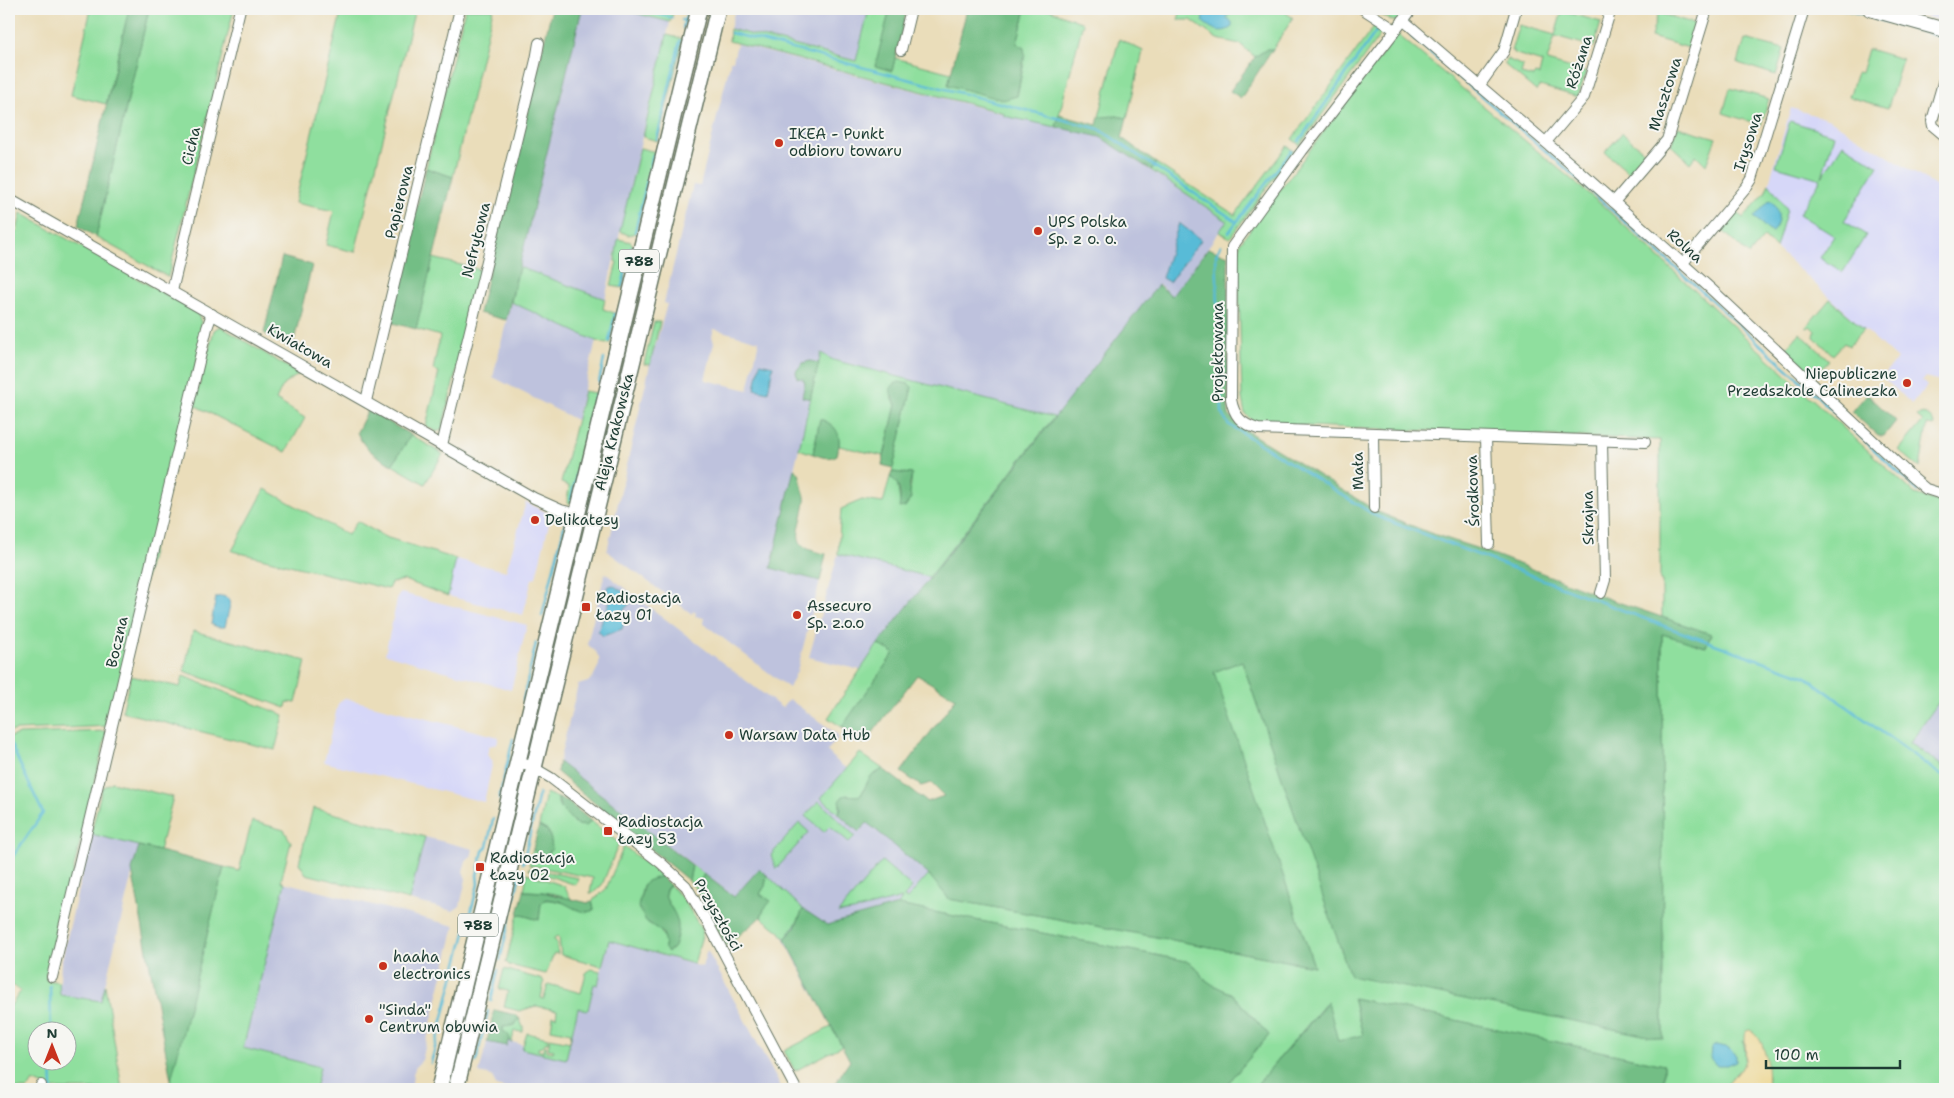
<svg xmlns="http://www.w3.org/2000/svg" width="1954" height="1098" font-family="'Shantell Sans',sans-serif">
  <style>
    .built { fill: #d6d7f8 }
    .industrial { fill: #bec2dd; fill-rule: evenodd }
    .green { fill: #8fdf9e; stroke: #578e69; fill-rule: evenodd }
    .forest { fill: #73be85; stroke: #497e5c }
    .sand { fill: #eeda9e; stroke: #868c69 }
    .water { fill: #59bbd7; stroke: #3c7c86 }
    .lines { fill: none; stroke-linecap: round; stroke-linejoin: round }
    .stream { stroke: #59bbd7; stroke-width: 2.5 }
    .street-casing { stroke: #667563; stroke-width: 12 }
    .secondary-casing { stroke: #667563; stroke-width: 16 }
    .primary-casing { stroke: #667563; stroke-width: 18 }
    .street { stroke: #fff; stroke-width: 10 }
    .secondary { stroke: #fff; stroke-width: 14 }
    .primary { stroke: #fff; stroke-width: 15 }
    .poi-dot { fill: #c8321e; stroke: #f6f6f2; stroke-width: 2 }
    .labels { text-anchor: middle; stroke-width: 4; stroke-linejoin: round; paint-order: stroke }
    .shield { fill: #f6f6f2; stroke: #60746d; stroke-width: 1 }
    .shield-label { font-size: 14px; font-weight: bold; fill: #1f3d34 }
    .street-label { font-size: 15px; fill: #1f3d34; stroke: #f6f6f2 }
    .poi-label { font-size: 15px; fill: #1f3d34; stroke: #f6f6f2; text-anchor: start }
  </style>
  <rect width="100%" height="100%" fill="#f6f6f2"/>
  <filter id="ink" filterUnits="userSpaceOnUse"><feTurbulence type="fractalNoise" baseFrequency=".02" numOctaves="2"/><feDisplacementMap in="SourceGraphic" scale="10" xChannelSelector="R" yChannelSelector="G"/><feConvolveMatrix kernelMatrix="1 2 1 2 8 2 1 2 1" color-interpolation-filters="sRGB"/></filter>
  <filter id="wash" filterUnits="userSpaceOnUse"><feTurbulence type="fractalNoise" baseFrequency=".0096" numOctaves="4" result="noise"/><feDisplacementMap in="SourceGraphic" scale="20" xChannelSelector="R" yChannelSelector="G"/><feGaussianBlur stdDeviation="1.12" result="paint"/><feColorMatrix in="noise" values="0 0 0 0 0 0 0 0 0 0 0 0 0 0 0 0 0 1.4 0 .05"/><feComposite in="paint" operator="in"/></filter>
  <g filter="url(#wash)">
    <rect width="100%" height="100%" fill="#eaddba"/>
    <!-- built -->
    <g class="built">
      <polygon points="1901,9 1945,9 1945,22 1935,19"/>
      <polygon points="1791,108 1830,120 1945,192 1945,382 1925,377 1922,381 1927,386 1912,404 1882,377 1897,359 1776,248 1787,209 1769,183"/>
      <polygon points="526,502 551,515 536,577 532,579 523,615 448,596 456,559 506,571"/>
      <polygon points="401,593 527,625 511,690 385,654 398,596"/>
      <polygon points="344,698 499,737 497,744 489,746 487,755 493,761 484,802 324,762 338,704"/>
    </g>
    <!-- industrial -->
    <g class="industrial">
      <polygon points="582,9 620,9 670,22 631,183 605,299 519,267"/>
      <polygon points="735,9 869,9 857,61 730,29"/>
      <path d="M737,44L1004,114L1005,116L1100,137L1227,221L1172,297L1159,284L1218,424L1664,1089H831L850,1061L780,932L559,762L578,685L588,682L593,677L599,665V658L596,652L587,644L605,573L782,708L789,699L838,735V738L827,751L841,765L847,768L860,753L927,802L994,778L1006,718L878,644L860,670L809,657L838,554L929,577L1054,417L833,360L821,354L771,568L820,581L797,671L789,688L703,623L704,618L695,616L696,613L693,611L692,614L607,551L650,365L667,304L664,303L693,185L700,186L730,64V61H733ZM714,329L759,341L748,390L705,380L714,343L712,336Z"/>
      <polygon points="511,302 596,341 576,420 493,377"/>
      <polygon points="1945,693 1945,768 1910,743"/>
      <polygon points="91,834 139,846 101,1001 59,995 61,964"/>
      <polygon points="425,837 473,849 471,857 466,861 463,871 466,879 460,906 453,911 409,900"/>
      <polygon points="224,867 455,926 422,1060 416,1066 413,1074 412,1083 415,1089 315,1089 320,1067 243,1048"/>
      <polygon points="609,940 702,967 707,950 782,1089 509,1089 496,1086 492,1076 479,1073 487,1042 506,1046 508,1041 512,1042 523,1045 522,1049 566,1059 578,1008 588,1010 594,983 598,985"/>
    </g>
    <!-- green -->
    <g class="green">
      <polygon points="91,9 129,9 106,104 71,95"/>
      <polygon points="149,9 234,9 168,277 96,237"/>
      <polygon points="342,9 415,9 355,252 326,245 334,211 295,203"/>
      <polygon points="465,9 493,9 453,177 426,168"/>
      <polygon points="620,9 654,9 673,13 670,22"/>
      <polygon points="869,9 890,9 876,66 892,71 895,58 951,73 948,85 1010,97 1017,96 1024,63 1017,43 1026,9 1048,9 1083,23 1056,127 1004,116 1004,113 729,41 730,29 856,61"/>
      <polygon points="1181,9 1281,9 1293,18 1273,49 1267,49 1255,57 1240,44 1217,39 1191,20 1178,20"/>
      <polygon points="1370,9 1407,9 1397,21 1393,21 1369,10"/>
      <polygon points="1562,11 1601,22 1594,47 1555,36 1547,61 1586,72 1578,97 1540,86 1536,91 1504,64 1507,59 1523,66 1521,74 1533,77 1535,74 1539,75 1542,62 1513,53 1514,51 1511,51 1519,25 1555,35"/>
      <polygon points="1658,13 1696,24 1689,48 1651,37"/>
      <polygon points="1375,25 1383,31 1300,145 1292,139"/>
      <path d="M1397,34L1601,204L1915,494L1945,504V693L1910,743L1945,768V1089H1767L1768,1075L1743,1041C1752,1077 1730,1069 1726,1089H1664V1065L1353,998L1363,1035L1338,1042L1327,1002L1253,1089H1223L1269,1035L1232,994L1213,985L1203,978L1197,968L1186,961L898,905L902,898L853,911L838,913L882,861L912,887L904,897L907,899L929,874L949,899L1314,966L1213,672L1242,661L1350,975L1663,1039L1662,633L1705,647L1711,634L1662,617V581L1660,580V440L1256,424L1245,414L1242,398L1238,256L1240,243Z"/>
      <polygon points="667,35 683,39 658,141 643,137"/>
      <polygon points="1119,39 1143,51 1127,118 1116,116 1099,117"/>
      <polygon points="1745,39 1784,49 1776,75 1738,63"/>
      <polygon points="1868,49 1902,59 1888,108 1849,97 1857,72 1861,73"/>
      <polygon points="1730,88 1769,99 1761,125 1723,113"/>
      <polygon points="1790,121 1834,135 1822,177 1843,144 1878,166 1844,221 1866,235 1843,272 1820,258 1834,236 1799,214 1821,179 1776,166"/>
      <polygon points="1678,127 1716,138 1706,165 1696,155 1690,163 1671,145"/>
      <polygon points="1622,133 1647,154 1630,174 1605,152"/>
      <polygon points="1287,146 1294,151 1230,238 1219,232 1227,221 1151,170 1156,163 1235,215"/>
      <polygon points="640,148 656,152 636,233 628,235 620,231"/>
      <polygon points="1769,183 1787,209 1776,248 1764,237 1749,255 1720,228 1735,210 1743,218 1765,193"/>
      <polygon points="21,213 197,312 201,322 199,334 203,335 111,726 17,730 9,732 9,231 17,232"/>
      <polygon points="618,239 631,242 633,246 623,288 611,286 617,262 615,261"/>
      <polygon points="433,258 481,270 442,429 437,432 426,426 439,372 433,370 440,336 416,329"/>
      <polygon points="519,267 605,299 603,309 617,314 610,343 606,344 596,341 511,302"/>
      <polygon points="1830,299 1864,329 1849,346 1844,343 1833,355 1814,337 1815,331 1810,326 1808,328 1806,327"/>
      <polygon points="654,322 660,322 650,365 644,364"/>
      <polygon points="220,326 299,374 283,385 276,400 305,418 286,452 194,405 214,330"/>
      <polygon points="1800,333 1829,360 1817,373 1811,374 1785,350"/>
      <path d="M821,353L833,360L1054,417L929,577L838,554L841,509L862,500L883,503L890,477L897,482L900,502L910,492L912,474L892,472L912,387L909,384L891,397L896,405L884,456L839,446C840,431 833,424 820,419L813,454L799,449Z"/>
      <polygon points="584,391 595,393 596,395 573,497 570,504 567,503 569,486 561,483"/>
      <path d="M1920,414C1927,414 1934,418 1934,426L1927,425L1920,468L1899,450L1923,421L1917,416Z"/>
      <polygon points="411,435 443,454 425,484 392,465"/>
      <polygon points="265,489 348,535 357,521 385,537 456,559 448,596 404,580 391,583 388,589 232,551"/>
      <polygon points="193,631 306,661 296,703 287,702 286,708 184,671"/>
      <polygon points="878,644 894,653 842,727 828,718"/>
      <polygon points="131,676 180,687 183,676 284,715 275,750 122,712"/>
      <path d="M107,731L50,967L46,972V980L59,982L60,995L101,1001L105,985L122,1089H51L33,1081L28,1089H9V1008L21,991L9,983V735L10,737L19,734ZM38,1030H68V1060H38Z"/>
      <path d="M860,753L883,769C871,775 868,783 861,795L855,797L846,795L840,804L839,814L821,798Z"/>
      <polygon points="112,782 173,797 159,851 91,834 102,788"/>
      <polygon points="546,793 558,798 558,804 574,823 587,825 591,821 619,843 602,885 593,893 590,893 593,878 529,865 533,849 538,855 550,835 548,831 539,826"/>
      <polygon points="819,801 855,836 849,842 830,826 824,832 805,816"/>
      <polygon points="313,808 425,837 409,900 306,874 299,863"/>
      <polygon points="252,821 284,830 291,842 281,881 285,883 243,1048 320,1067 315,1089 168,1089 224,867 239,871"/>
      <polygon points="799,823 809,832 776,869 771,855"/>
      <path d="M624,846L661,876L643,886L639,902L648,923L660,930L671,951C679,939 678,924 673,911C669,903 664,899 666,889L670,885L684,900L703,932L694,964L609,940L602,966L561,955L559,938L557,936L553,939L556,941L558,954L554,953L546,974L509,965L506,962L518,914L539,920C540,916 539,903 543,901C549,896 582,909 590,911L594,910L592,901L606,889Z"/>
      <polygon points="692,865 704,874 696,889 689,881"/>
      <polygon points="529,868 578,878 576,885 528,869"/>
      <path d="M527,873L564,886L571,899C566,899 565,897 560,895C549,892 535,891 524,891Z"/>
      <path d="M767,875L803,909C797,924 794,927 785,939L780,932L761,917L764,909L760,894L765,886Z"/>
      <polygon points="504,969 543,980 544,983 541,998 544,999 548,984 581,993 586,973 591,969 601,971 598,985 594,984 588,1010 578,1008 566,1059 522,1049 527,1033 548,1038 548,1042 546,1042 542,1047 538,1048 538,1050 543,1052 543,1048 546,1045 546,1051 553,1052 554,1050 548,1049 550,1038 570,1042 571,1033 551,1029 553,1016 556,1017 557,1010 536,1006 519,1011 504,1007 508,991 499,989"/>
      <polygon points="519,1018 523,1027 523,1032 514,1031 512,1042 510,1042 510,1039 503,1031 503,1027 515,1025"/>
      <polygon points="831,1027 842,1046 795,1071 784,1051"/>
    </g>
    <!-- forest -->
    <g class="forest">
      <polygon points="129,9 149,9 96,237 78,226"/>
      <polygon points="552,9 582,9 506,320 479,313"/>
      <polygon points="890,9 907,9 892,71 875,66"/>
      <polygon points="967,9 1026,9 1017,43 1024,48 1025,54 1017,96 1003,100 948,85"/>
      <polygon points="1267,49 1273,49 1241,98 1230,91 1255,57"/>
      <polygon points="1059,115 1097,125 1099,117 1116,116 1127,118 1122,138 1156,163 1151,170 1100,137 1056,127"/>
      <polygon points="426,168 453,177 416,329 389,322"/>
      <path d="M1208,248L1228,256V406L1229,415L1242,428L1378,512L1430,533L1485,551L1609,599L1711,634L1706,647L1662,634L1663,1039L1350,976L1242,661L1214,672L1314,966L949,899L929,875L875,829L867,823L859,832L839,814L841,807L839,801L843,796C849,794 854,797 861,795L870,777L883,769L927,802L944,796L931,783L921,786L901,772L956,698L917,675L864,744L842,727L894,653L878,644L1158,285L1172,296Z"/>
      <polygon points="282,257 312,265 292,349 264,333"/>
      <polygon points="810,361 819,363 810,399 802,397 805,383 803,379 797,378 796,371 803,363"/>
      <path d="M899,382L909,384L912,387L893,468L882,465L896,405C892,395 885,387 899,382Z"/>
      <polygon points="1867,394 1896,421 1884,436 1878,436 1852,412"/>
      <path d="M368,410L411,435L392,465C377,456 363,449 357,432Z"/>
      <path d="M820,419C839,426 842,436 837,455C828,460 822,457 813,454Z"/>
      <path d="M794,469C801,473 800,478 802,486C803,491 806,496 805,501C802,530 784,547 826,554L820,581L771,568Z"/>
      <path d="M892,472L912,474L909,487L911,498L905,507L899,508C901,497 901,483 890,477Z"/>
      <polygon points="559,762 692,865 689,881 557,772"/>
      <polygon points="558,798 568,802 591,821 585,826 577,825 560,808"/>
      <polygon points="539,826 548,831 551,840 552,849 545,857 541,857 533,849"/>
      <polygon points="139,846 224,867 171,1080 132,870"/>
      <polygon points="759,869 767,875 765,886 760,894 771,901 764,909 761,917 726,946 696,889 704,874 734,897"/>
      <path d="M661,876L670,885C657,896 674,907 677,920C680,928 676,939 674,947L668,952L665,949L663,933L646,921L638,907L643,887L647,881Z"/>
      <path d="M524,891L542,892L588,903L592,901L594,910C581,916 571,905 559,901C555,900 550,900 546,899L541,904L539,920L518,914Z"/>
      <polygon points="898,905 1186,961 1197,968 1203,978 1213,985 1232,994 1269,1035 1223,1089 831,1089 850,1061 785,939 795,928 803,909 827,925"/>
      <polygon points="1353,998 1664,1065 1664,1089 1253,1089 1328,1002 1338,1041 1363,1035"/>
      <path d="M494,1010L516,1015L519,1018L515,1025L503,1027V1031C509,1034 510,1036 510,1042L508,1041L507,1046L487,1042Z"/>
    </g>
    <!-- sand -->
    <path class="sand" d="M1750,1030C1767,1038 1769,1073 1767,1089H1726C1728,1079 1741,1074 1744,1063C1748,1053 1743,1042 1746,1031Z"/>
    <!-- water -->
    <g class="water">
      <path d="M1202,9H1237L1226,17L1232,22V27C1221,35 1212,29 1203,22Z"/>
      <path d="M1770,200C1780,208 1781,223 1772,232H1770L1754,217Z"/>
      <polygon points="1179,223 1201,240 1169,282 1162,278"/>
      <polygon points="760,363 773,366 768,392 755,389"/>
      <polygon points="613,585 629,596 631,602 621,613 624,621 622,629 603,636 598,631 610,601 607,587"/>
      <polygon points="223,596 229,599 230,605 225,627 217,627 211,624 216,597"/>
      <polygon points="1716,1045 1726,1047 1736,1055 1736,1061 1724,1066 1717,1066 1710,1058 1711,1048"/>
    </g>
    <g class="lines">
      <!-- stream -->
      <g class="stream">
        <polyline points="638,9 672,18"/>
        <polyline points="1843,9 1861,14"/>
        <polyline points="1379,10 1379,9"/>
        <polyline points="1873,18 1945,38"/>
        <polyline points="682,20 687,21"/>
        <polyline points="683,28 686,15"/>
        <polyline points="731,33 1099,129 1237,222"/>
        <polyline points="1411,36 1562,165 1813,392 1918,491"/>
        <polyline points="657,139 680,41"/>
        <polyline points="1299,141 1379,27"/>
        <polyline points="635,232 653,155"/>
        <polyline points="1229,232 1291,151"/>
        <polyline points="1221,245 1216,255 1222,412 1228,424 1376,516 1664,626 1805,676 1945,778"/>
        <polyline points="622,286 631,247"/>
        <polyline points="609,341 615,314"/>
        <polyline points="599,382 604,359"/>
        <polyline points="571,499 595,396"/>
        <polyline points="542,616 565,523"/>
        <polyline points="523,700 536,643"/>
        <polyline points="9,741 43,813 9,862"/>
        <polyline points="499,799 513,739"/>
        <polyline points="523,863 539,794"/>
        <polyline points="470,916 478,884 477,875 483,851 487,847 493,819"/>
        <polyline points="500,960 520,874"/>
        <polyline points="50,986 51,1030"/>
        <polyline points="491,1001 498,970"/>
        <polyline points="51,1060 52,1089"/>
        <polyline points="476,1062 488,1011"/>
        <polyline points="431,1063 466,929"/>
      </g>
    </g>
  </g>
  <g filter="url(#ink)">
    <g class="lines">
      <defs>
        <g id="street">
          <polyline points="1363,9 1394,29"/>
          <path d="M1412,9L1302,151L1232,247L1231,399C1234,416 1241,424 1258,429L1645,442"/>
          <polyline points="1403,20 1578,170 1710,288 1914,479 1926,489 1945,495"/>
          <polyline points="901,50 911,9"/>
          <polyline points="1945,76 1932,121 1933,126 1945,136"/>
          <polyline points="1479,86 1504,51 1516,9"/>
          <polyline points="1546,142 1584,97 1611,9"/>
          <polyline points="9,199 534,498 561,510 578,514"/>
          <polyline points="1614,202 1667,140 1707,9"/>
          <polyline points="1682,264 1747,187 1752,179 1804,9"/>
          <polyline points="172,291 240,9"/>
          <polyline points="366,401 460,9"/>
          <polyline points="1373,433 1374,508"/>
          <polyline points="1486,437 1489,544"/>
          <polyline points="442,445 536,60 539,43"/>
          <polyline points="1601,593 1605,580 1602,441"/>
          <polyline points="518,761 534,768 551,778 661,863 686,886 709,925 796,1089"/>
          <polyline points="52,977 207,328 212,314"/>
          <polyline points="41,1085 41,1089"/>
        </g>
        <polyline id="secondary" points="1870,9 1945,30"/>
        <g id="primary">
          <polyline points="439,1089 699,9"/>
          <polyline points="456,1089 718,9"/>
        </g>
      </defs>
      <!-- street casing -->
      <use href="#street" class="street-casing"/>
      <!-- secondary casing -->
      <use href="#secondary" class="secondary-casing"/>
      <!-- primary casing -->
      <use href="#primary" class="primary-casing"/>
      <!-- street -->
      <use href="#street" class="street"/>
      <!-- secondary -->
      <use href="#secondary" class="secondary"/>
      <!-- primary -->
      <use href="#primary" class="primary"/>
    </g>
  </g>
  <!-- markers -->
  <g class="poi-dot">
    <circle cx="779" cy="143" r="5"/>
    <circle cx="1038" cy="231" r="5"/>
    <circle cx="1907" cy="383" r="5"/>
    <circle cx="535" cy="520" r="5"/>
    <rect x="581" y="602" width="10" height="10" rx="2.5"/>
    <circle cx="797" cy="615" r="5"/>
    <circle cx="729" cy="735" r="5"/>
    <rect x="603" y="826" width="10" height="10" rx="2.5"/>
    <rect x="475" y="862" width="10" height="10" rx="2.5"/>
    <circle cx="383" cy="966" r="5"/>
    <circle cx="369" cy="1019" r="5"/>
  </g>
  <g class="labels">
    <!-- shield labels -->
    <g class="shield">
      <rect x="619" y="249.5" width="40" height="23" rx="4"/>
      <rect x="458" y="913.5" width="40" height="23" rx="4"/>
    </g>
    <g class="shield-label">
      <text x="639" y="266">788</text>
      <text x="478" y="930">788</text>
    </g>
    <!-- street labels -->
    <g class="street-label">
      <text transform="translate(1579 62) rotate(-72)" y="5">Różana</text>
      <text transform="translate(1665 94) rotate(-72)" y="5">Masztowa</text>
      <text transform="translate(1748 142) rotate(-72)" y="5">Irysowa</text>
      <text transform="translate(191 146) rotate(-77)" y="5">Cicha</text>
      <text transform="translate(399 202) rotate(-76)" y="5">Papierowa</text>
      <text transform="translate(476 240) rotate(-76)" y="5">Nefrytowa</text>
      <text transform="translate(1685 246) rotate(42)" y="5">Rolna</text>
      <text transform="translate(300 346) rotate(30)" y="5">Kwiatowa</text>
      <text transform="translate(1218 352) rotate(-90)" y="5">Projektowana</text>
      <text transform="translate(614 432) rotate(-76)" y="5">Aleja Krakowska</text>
      <text transform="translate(1358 471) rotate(-91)" y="5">Mała</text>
      <text transform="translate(1473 491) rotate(-92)" y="5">Środkowa</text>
      <text transform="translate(1588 518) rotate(-91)" y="5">Skrajna</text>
      <text transform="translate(117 642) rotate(-77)" y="5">Boczna</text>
      <text transform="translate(718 915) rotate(60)" y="5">Przyszłości</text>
    </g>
    <!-- poi labels -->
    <g class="poi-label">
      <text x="789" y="139">IKEA - Punkt<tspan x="789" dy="17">odbioru towaru</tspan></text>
      <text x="1048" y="227">UPS Polska<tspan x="1048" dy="17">Sp. z o. o.</tspan></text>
      <text x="1897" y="379" text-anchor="end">Niepubliczne<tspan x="1897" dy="17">Przedszkole Calineczka</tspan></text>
      <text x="545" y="525">Delikatesy</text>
      <text x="596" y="603">Radiostacja<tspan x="596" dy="17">Łazy 01</tspan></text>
      <text x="807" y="611">Assecuro<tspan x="807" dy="17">Sp. z.o.o</tspan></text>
      <text x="739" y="740">Warsaw Data Hub</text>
      <text x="618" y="827">Radiostacja<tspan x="618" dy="17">Łazy 53</tspan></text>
      <text x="490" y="863">Radiostacja<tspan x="490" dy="17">Łazy 02</tspan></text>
      <text x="393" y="962">haaha<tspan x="393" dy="17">electronics</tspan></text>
      <text x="379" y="1015">"Sinda"<tspan x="379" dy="17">Centrum obuwia</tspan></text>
    </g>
  </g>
  <!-- margin -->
  <rect width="1954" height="1098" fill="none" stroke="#f6f6f2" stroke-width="30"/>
  <!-- north arrow -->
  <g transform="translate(52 1046)"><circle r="24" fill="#f6f6f2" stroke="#a0aca6"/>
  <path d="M0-4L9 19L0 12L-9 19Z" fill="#c8321e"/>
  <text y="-8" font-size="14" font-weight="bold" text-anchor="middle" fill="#1f3d34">N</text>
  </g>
  <!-- scale -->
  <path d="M1766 1060v8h134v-8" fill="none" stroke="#1f3d34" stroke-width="2.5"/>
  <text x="1774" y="1060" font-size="15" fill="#1f3d34" stroke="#f6f6f2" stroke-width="4" paint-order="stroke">100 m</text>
</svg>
